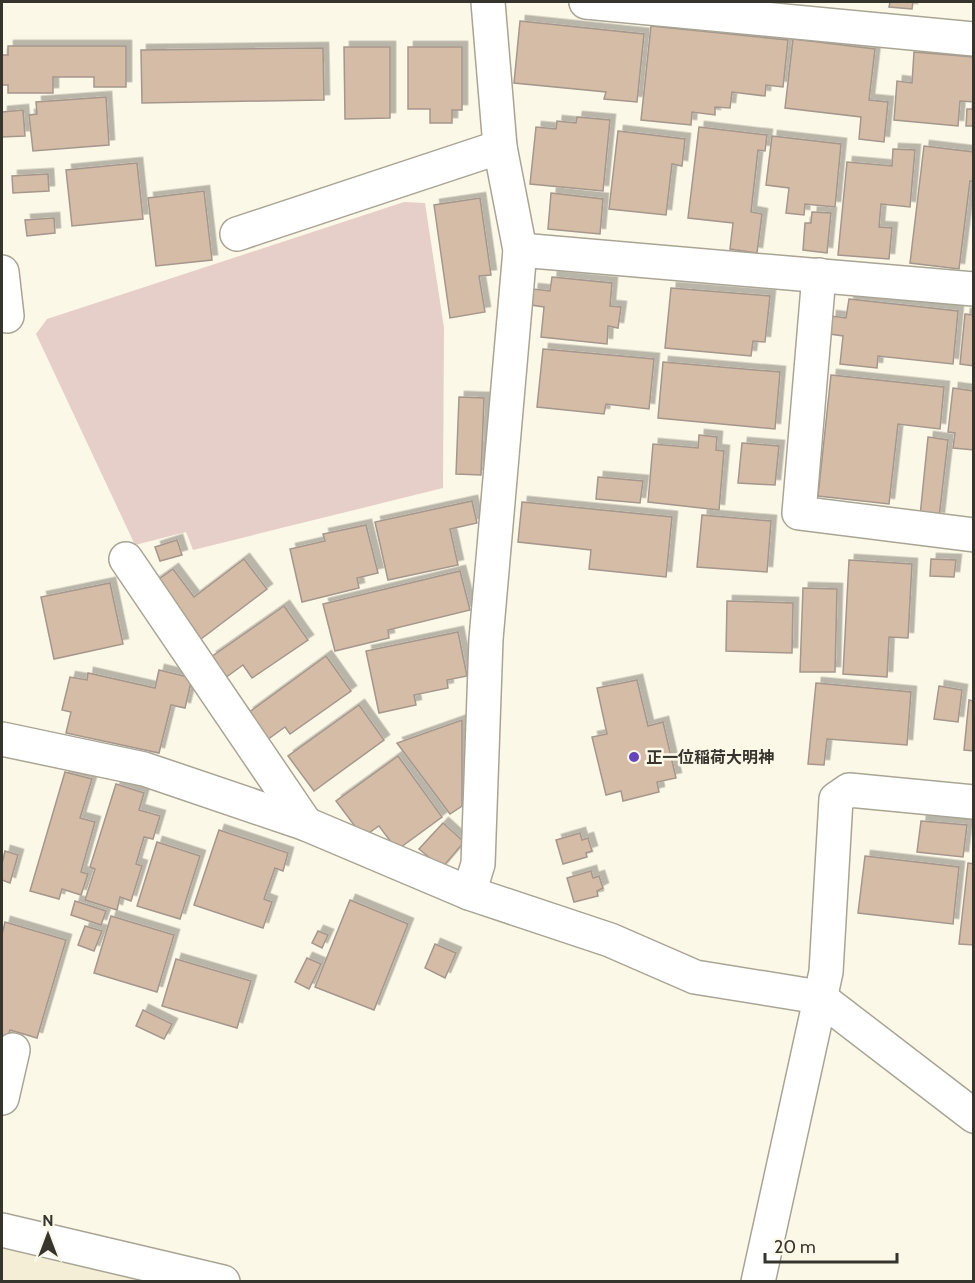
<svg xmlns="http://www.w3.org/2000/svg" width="975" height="1283" font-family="Cabin,'Noto Sans JP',sans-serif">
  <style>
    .built { fill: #f4eed6 }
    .green { fill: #e6cec9 }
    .building { fill: #d4bca7; stroke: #a5978c; stroke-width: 1.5; filter: url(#shadow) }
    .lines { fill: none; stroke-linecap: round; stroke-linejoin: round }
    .street-casing { stroke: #a9a595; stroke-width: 36 }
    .street { stroke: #fff; stroke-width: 33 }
    .poi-dot { fill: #6744bd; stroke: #fcf8e7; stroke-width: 2 }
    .labels { text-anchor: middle; stroke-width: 5; stroke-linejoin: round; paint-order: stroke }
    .poi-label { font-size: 16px; font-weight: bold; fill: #35342d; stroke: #fcf8e7; text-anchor: start }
  </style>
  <defs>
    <filter id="shadow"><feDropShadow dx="5.5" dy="-5.5" stdDeviation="0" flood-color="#0004"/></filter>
  </defs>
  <rect width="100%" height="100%" fill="#fcf8e7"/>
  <!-- built -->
  <polygon class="built" points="2,1242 172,1282 2,1282"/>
  <!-- green -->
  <polygon class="green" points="404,202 425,203 444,328 443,488 193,550 186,532 135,545 36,334 47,319"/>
  <!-- building -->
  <g class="building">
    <polygon points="890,2 913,2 912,9 889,7"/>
    <polygon points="520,21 644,34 637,102 604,99 606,92 514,83"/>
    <polygon points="651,26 788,40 783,87 766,85 765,96 732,92 730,108 715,107 715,115 692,112 691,125 641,120"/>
    <polygon points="793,39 875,49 869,100 888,102 884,142 859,139 861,117 785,108"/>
    <polygon points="8,46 126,46 126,87 94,87 94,77 53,77 53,93 8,93 8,85 2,85 2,55 8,55"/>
    <polygon points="344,47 390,47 390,118 345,119"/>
    <polygon points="408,47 462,47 462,110 452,110 452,123 430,123 430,109 408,109"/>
    <polygon points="323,48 324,100 142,103 141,50"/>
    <polygon points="914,52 974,57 974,102 960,101 958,126 894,120 897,81 912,83"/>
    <polygon points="106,97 109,145 33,151 29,115 37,114 36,102"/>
    <polygon points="967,109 974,109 974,126 966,126"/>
    <polygon points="23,110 25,136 2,137 2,112"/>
    <polygon points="577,117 610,120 603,191 530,184 536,127 556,129 557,121 576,123"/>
    <polygon points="699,127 767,135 765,151 758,150 751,212 762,214 757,253 730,249 733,223 688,218"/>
    <polygon points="618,131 685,139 682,166 672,164 666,215 609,209"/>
    <polygon points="772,136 841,144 835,207 805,204 804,215 786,213 789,188 766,185"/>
    <polygon points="924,146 974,152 974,182 970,181 959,269 910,263"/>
    <polygon points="893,149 915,150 910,207 881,204 879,227 892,228 889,259 838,255 847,162 892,166"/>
    <polygon points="137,163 143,219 72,226 66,170"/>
    <polygon points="48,174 49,191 13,193 12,176"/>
    <polygon points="204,191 212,260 156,266 148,198"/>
    <polygon points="551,193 603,199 600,234 548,229"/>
    <polygon points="480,198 491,275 479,276 485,312 450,318 434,205"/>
    <polygon points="812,212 831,213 827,253 803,250 805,223 811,223"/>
    <polygon points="54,218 55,233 27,236 25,220"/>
    <polygon points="552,277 612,283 610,306 621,307 618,328 608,326 607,344 541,337 544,307 531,305 533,289 550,291"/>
    <polygon points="671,288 770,296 765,342 753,341 751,356 665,348"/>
    <polygon points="849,299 958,311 953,364 878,356 877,368 840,364 843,336 830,334 831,316 846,318"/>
    <polygon points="965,314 974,315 974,366 960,364"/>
    <polygon points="543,349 654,359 649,409 606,404 604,414 537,407"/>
    <polygon points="663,362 780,372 775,429 658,418"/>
    <polygon points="831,375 944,387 940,429 898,424 889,504 818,496"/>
    <polygon points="953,388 974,391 974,450 953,448 955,433 948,432"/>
    <polygon points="459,397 484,398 481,475 456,474"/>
    <polygon points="699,435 717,437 716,450 724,451 719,510 648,502 653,444 698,448"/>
    <polygon points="928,437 948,440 939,518 920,516"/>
    <polygon points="742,443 779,446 775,485 738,483"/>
    <polygon points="598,477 643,481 640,503 596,499"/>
    <polygon points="472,501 477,523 450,529 458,565 388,580 375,522"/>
    <polygon points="522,502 672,517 666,577 589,569 591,550 518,542"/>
    <polygon points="702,515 771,521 767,572 697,567"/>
    <polygon points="366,525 378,573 357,578 359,588 302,602 290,549 325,541 323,534"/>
    <polygon points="177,540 182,555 160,561 155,547"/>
    <polygon points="244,559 267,589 197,642 152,584 173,569 194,597"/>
    <polygon points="931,559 956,560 954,577 930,576"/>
    <polygon points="849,560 912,564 908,638 889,637 887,677 843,674"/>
    <polygon points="460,571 470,610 388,630 389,638 335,651 323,604"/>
    <polygon points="110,583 123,644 54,659 41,597"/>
    <polygon points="803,588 837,589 835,672 800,672"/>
    <polygon points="727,601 793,603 792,653 726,651"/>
    <polygon points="284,606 308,640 252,678 243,665 225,678 211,657"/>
    <polygon points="458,632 467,676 447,680 448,688 414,695 416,705 379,713 366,651"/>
    <polygon points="326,656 351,691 290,734 285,727 267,740 248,713"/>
    <polygon points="159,670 192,678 185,708 171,705 159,753 66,733 71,712 62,710 70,677 87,680 88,673 155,688"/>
    <polygon points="637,680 648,726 663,722 676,778 657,782 659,792 623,801 621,791 606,795 592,737 607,734 597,688"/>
    <polygon points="816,683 911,692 907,745 827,739 824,765 808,764"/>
    <polygon points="939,686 962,690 958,722 934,719"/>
    <polygon points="969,700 974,701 974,751 964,750"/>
    <polygon points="359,705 384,740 314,791 288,756"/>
    <polygon points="462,720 462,806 450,814 397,743"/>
    <polygon points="398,756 442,817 397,850 379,826 363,837 336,801"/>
    <polygon points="65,772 92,779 80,818 95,822 81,872 88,874 81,895 62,889 59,899 30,891"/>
    <polygon points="116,784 144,793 139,810 160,816 153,839 144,837 136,864 142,866 131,901 120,897 117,910 85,900 95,869 90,867"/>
    <polygon points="921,821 967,825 963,857 917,852"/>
    <polygon points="443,823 464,842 442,868 419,849"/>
    <polygon points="219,830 288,853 283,871 275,868 264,899 272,902 263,928 194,905"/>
    <polygon points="580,833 582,840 588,838 592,851 586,853 587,857 563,864 556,840"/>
    <polygon points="157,842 200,856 180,919 137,906"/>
    <polygon points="5,851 18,855 10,883 2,880 2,864"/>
    <polygon points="865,856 959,867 953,924 858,913"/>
    <polygon points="968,863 974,864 974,945 959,944"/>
    <polygon points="591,871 593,878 599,876 603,888 597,891 598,896 574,902 567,878"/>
    <polygon points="350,900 408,924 374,1010 315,987"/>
    <polygon points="75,901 106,911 101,925 71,915"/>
    <polygon points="111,916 174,935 157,992 94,973"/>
    <polygon points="5,922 66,940 37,1038 10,1030 6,1042 2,1040 2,935"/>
    <polygon points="85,926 102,931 94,951 78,945"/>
    <polygon points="318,931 328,935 322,948 312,943"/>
    <polygon points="435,944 456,953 445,978 425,968"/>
    <polygon points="307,958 321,964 309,989 295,982"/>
    <polygon points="176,959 251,981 237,1028 162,1006"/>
    <polygon points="143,1010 172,1024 164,1039 136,1026"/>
  </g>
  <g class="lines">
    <defs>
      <g id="street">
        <polyline points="586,2 974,39"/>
        <polyline points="237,234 500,147"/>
        <polyline points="520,250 974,289"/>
        <polyline points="2,272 7,316"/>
        <polyline points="819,275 799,513 974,535"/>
        <polyline points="126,559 306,824"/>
        <polyline points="2,739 144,769 306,824 469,893 610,940 695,977 819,997 974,1116"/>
        <polyline points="469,893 478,864 486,639 520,250 500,147 488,2"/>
        <polyline points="2,1098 13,1050"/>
        <polyline points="2,1230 223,1282"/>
        <polyline points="758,1282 826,972 836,799 849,790 974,802"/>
      </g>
    </defs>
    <!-- street casing -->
    <use href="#street" class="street-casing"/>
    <!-- street -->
    <use href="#street" class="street"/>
  </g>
  <!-- markers -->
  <circle class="poi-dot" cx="634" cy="757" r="6"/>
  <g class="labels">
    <!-- poi labels -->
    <g class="poi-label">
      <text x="646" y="763">正一位稲荷大明神</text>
    </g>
  </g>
  <!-- border -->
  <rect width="975" height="1283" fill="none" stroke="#35342d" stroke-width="6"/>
  <!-- north arrow -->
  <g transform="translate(48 1235)" stroke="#fcf8e7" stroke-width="4.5" paint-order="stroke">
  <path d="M0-4.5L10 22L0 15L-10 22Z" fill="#35342d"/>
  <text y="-9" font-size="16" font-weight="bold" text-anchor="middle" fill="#35342d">N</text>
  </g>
  <!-- scale -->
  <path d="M765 1253v9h132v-9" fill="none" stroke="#35342d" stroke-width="3"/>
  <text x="774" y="1253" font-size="18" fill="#35342d" stroke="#fcf8e7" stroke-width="4.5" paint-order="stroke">20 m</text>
</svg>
